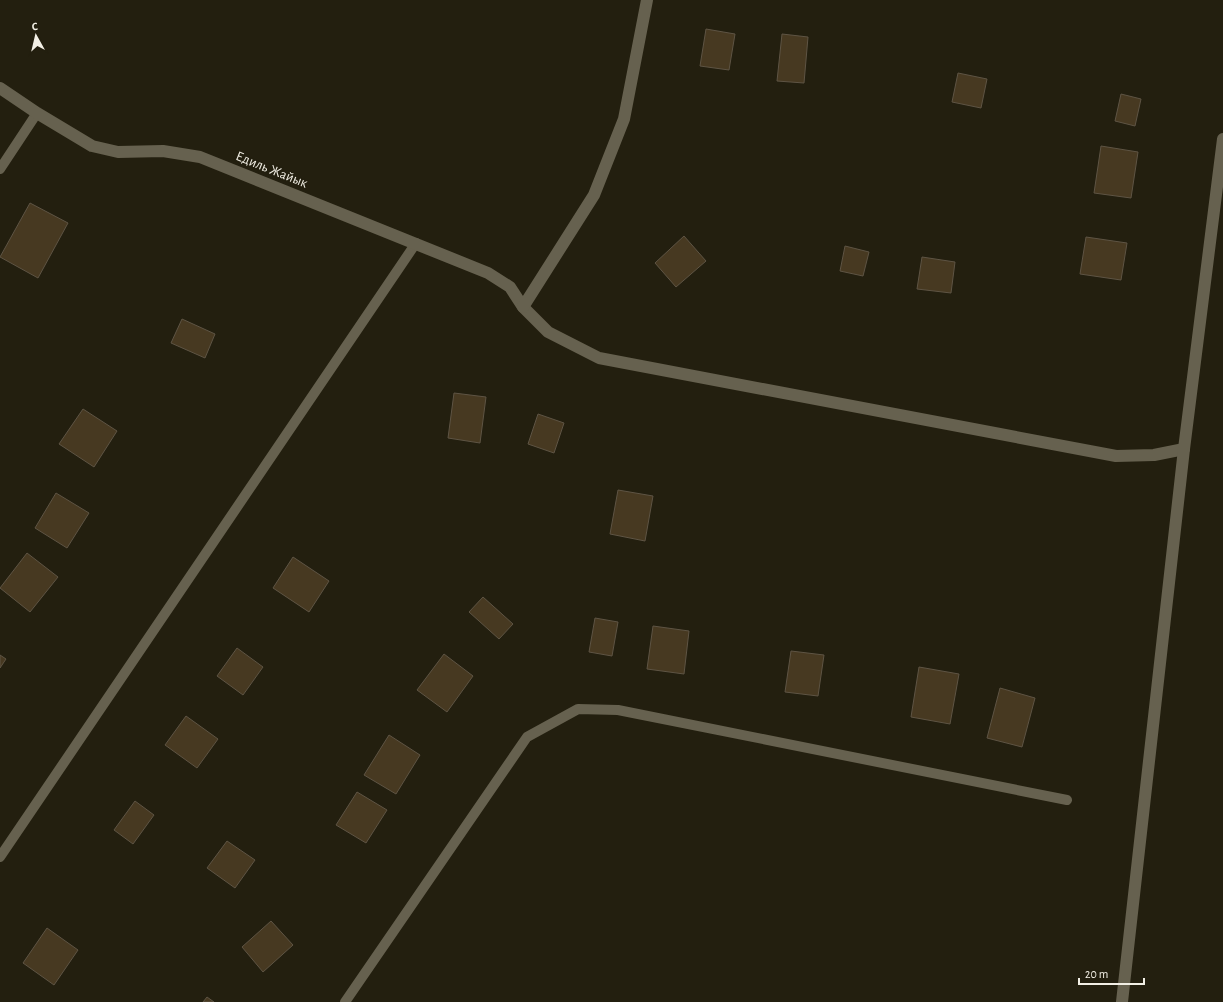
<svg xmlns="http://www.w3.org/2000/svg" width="1223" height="1002" font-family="'Alegreya Sans',sans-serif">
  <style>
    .building { fill: #473921; stroke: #5e5444 }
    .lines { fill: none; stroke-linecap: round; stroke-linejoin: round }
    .lane { stroke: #66614f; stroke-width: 10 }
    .street { stroke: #66614f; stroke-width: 12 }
    .labels { text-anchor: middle; stroke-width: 3; stroke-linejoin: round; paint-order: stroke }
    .street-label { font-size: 14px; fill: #f2efe5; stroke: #231f0f }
  </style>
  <rect width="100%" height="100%" fill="#231f0f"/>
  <!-- building -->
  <g class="building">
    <polygon points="706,29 735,34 729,70 700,66"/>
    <polygon points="782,34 808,37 804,83 777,81"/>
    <polygon points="958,73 987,79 981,108 952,102"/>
    <polygon points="1121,94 1141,99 1135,126 1115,121"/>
    <polygon points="1101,146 1138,152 1131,198 1094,193"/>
    <polygon points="30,203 68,223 38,278 0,257"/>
    <polygon points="684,236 706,261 676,287 655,263"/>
    <polygon points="1086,237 1127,243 1121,280 1080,274"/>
    <polygon points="845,246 869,252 863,276 840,271"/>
    <polygon points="922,257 955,262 951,293 917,289"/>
    <polygon points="182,319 215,334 205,358 171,343"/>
    <polygon points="454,393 486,397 480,443 448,438"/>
    <polygon points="83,409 117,431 94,467 59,444"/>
    <polygon points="538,414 564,423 554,453 528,444"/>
    <polygon points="618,490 653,496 645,541 610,534"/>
    <polygon points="56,493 89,513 67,548 35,528"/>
    <polygon points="27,553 58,577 30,612 0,588"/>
    <polygon points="293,557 329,581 309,612 273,588"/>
    <polygon points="483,597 513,624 499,639 469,612"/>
    <polygon points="595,618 618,622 612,656 589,652"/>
    <polygon points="653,626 689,631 684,674 647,669"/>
    <polygon points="237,648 263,667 243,695 217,676"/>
    <polygon points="791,651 824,655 818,696 785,692"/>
    <polygon points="444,654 473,676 447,712 417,690"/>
    <polygon points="0,655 6,659 0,668"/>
    <polygon points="919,667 959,674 950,724 911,717"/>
    <polygon points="1000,688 1035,698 1022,747 987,738"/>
    <polygon points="186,716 218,739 197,768 165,745"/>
    <polygon points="389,735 420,755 396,794 364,775"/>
    <polygon points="357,792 387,810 366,843 336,825"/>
    <polygon points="135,801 154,815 133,844 114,830"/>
    <polygon points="227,841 255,860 235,888 207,868"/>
    <polygon points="271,921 293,945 263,972 242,947"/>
    <polygon points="47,928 78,950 54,985 23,963"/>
    <polygon points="207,997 214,1002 203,1002"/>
  </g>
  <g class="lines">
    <!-- lane -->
    <g class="lane">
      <polyline points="0,169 37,113"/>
      <polyline points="0,857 416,243"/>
      <polyline points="345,1002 527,737 578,709 618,710 1067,800"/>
    </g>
    <!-- street -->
    <g class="street">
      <polyline points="0,88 37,113 92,146 118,152 163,151 200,157 488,273 510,287 523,307 548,332 599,358 1116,456 1154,455 1184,449"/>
      <polyline points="523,307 594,195 624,119 647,0"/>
      <polyline points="1122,1002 1184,449 1223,139"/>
    </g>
  </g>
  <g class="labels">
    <!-- street labels -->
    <g class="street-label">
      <text transform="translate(272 169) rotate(22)" y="5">Едиль Жайык</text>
    </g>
  </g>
  <!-- north arrow -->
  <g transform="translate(36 36) rotate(352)" stroke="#231f0f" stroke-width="3" paint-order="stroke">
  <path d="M0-3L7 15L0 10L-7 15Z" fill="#f2efe5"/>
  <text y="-6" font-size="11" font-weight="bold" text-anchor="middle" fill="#f2efe5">С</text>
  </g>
  <!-- scale -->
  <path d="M1079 978v6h65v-6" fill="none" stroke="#f2efe5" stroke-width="2"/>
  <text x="1085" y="978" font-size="12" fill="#f2efe5" stroke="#231f0f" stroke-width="3" paint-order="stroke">20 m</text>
</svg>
